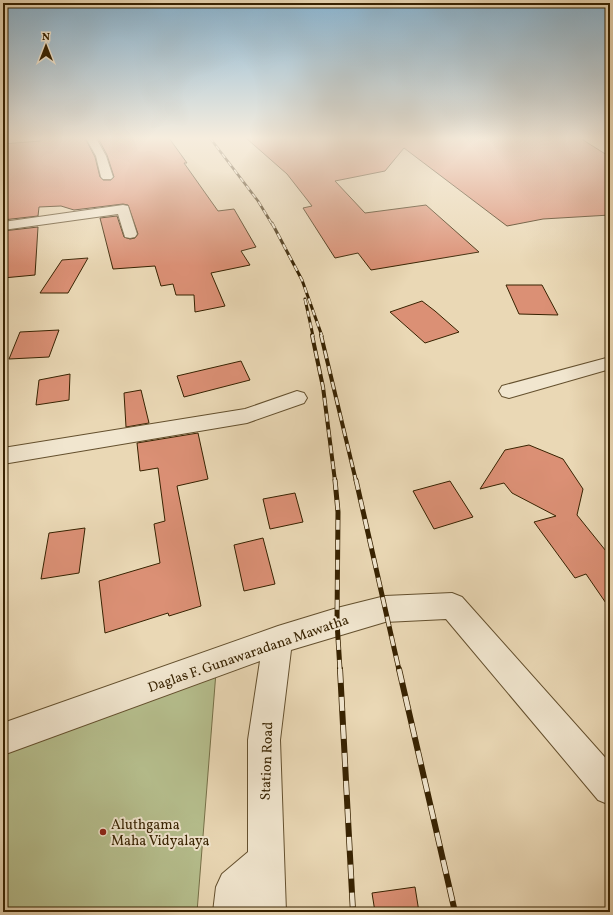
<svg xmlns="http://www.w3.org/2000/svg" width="613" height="915" font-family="Vollkorn,serif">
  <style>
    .green { fill: #b6bf8e; stroke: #767048 }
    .building { fill: #db9075; stroke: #372201 }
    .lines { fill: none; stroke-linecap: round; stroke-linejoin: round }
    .minor-casing { stroke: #64502e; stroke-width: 2 }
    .minor { fill: #f1e6cf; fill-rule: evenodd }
    .rail-far4-casing { stroke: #372201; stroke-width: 2.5 }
    .rail-far3-casing { stroke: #372201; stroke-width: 3 }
    .rail-far2-casing { stroke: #372201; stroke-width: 4 }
    .rail-far1-casing { stroke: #372201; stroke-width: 5 }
    .rail-casing { stroke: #372201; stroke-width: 6 }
    .rail-far4 { stroke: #f1e6cf; stroke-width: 1.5; stroke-dasharray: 5; stroke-linecap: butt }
    .rail-far3 { stroke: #f1e6cf; stroke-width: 2; stroke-dasharray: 6; stroke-linecap: butt }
    .rail-far2 { stroke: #f1e6cf; stroke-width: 2.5; stroke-dasharray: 8; stroke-linecap: butt }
    .rail-far1 { stroke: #f1e6cf; stroke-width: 3.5; stroke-dasharray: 10; stroke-linecap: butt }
    .rail { stroke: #f1e6cf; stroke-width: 4.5; stroke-dasharray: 14; stroke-linecap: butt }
    .poi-dot { fill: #8f2418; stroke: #f1e6cf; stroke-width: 1.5 }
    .labels { text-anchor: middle; stroke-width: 4; stroke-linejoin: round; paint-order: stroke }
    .near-street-label { font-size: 14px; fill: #372201; stroke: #f1e6cf }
    .near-poi-label { font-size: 14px; fill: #372201; stroke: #f1e6cf; text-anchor: start }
  </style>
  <rect width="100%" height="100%" fill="#ead8b5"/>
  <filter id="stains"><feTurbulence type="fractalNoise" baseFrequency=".005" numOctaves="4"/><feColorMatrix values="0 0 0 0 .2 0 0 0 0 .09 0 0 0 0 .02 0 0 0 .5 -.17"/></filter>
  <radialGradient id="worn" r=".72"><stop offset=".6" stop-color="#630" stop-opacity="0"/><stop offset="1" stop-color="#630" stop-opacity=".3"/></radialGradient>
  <!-- green -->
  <polygon class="green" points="216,672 197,912 3,912 3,752"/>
  <!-- building -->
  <g class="building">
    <polygon points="40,138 85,138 95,157 100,177 103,180 111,180 114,177 107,155 98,138 169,138 187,163 184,163 218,211 234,209 256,247 241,251 250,265 211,273 225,306 195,312 194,295 176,295 173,284 161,286 155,266 113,269 100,218 117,216 124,237 130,239 135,238 138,234 128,205 123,204 74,210 61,206 39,207 38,216 3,220 3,144 40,141"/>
    <polygon points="246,138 580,138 610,157 610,215 543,219 507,226 404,148 385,171 335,181 365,213 426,205 479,252 371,270 358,253 335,258 303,208 312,206 287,174"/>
    <polygon points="38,227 35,275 3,278 3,231"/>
    <polygon points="88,258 68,293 40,293 62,260"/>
    <polygon points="506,285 542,285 558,315 519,314"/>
    <polygon points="422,301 435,311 459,332 425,343 390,312"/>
    <polygon points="59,330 49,357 9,359 20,332"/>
    <polygon points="241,361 250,380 184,397 177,376"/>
    <polygon points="70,374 69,400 36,405 39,380"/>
    <polygon points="141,390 149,423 126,427 124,393"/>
    <polygon points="198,433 208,479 177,486 201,606 169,616 168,613 105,633 99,581 160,563 154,524 165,521 158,468 140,471 137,443"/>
    <polygon points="529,445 563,459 583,489 577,515 610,556 610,609 586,574 575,578 534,522 556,516 512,493 504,483 480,489 505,450"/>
    <polygon points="450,481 473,517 434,529 413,491"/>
    <polygon points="295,493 303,522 270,529 263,499"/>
    <polygon points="85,528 79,573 41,579 49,533"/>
    <polygon points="263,538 275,584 244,591 234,545"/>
    <polygon points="415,887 419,912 375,912 372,893"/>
  </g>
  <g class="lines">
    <defs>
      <g id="minor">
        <polygon points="86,138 96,138 106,156 113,177 111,179 103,179 101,177 96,156"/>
        <polygon points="123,205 128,206 129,209 137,234 135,237 130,238 125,237 118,214 3,230 3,222"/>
        <polygon points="610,357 610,369 509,398 502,396 499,391 502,386"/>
        <polygon points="297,391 304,393 307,398 304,403 247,423 3,464 3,448 245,409"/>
        <polygon points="452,593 462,597 610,763 610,805 598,800 446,619 385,622 291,650 280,740 286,912 213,912 216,887 222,874 248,852 248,740 260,661 3,755 3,723 278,626 337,608 385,596"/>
      </g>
    </defs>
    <!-- minor casing -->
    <use href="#minor" class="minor-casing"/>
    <!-- minor -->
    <use href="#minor" class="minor"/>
    <defs>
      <polyline id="rail-far4" points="210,138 258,201 272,224"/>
      <g id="rail-far3">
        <polyline points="272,223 302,280 322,336"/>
        <polyline points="305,299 313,336"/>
      </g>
      <g id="rail-far2">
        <polyline points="312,335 323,387 335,481"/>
        <polyline points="321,335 356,481"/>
      </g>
      <g id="rail-far1">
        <polyline points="335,480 338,512 337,622 340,670"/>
        <polyline points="356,480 399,670"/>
      </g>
      <g id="rail">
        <polyline points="340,669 353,912"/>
        <polyline points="399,669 455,912"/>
      </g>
    </defs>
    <!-- rail-far4 casing -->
    <use href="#rail-far4" class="rail-far4-casing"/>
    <!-- rail-far3 casing -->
    <use href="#rail-far3" class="rail-far3-casing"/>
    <!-- rail-far2 casing -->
    <use href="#rail-far2" class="rail-far2-casing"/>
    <!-- rail-far1 casing -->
    <use href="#rail-far1" class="rail-far1-casing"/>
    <!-- rail casing -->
    <use href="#rail" class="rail-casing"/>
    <!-- rail-far4 -->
    <use href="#rail-far4" class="rail-far4"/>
    <!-- rail-far3 -->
    <use href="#rail-far3" class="rail-far3"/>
    <!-- rail-far2 -->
    <use href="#rail-far2" class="rail-far2"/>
    <!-- rail-far1 -->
    <use href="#rail-far1" class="rail-far1"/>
    <!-- rail -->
    <use href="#rail" class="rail"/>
  </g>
  <!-- sky -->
  <linearGradient id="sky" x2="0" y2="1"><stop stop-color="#89b6d4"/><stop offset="0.52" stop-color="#f6edde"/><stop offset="1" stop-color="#f6edde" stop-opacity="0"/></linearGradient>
  <rect width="613" height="266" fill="url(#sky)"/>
  <!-- markers -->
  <circle class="poi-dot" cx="103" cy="832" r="4"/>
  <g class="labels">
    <!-- near-street labels -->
    <g class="near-street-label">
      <text transform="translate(248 653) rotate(-19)" y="5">Daglas F. Gunawaradana Mawatha</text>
      <text transform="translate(266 761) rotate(-88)" y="5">Station Road</text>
    </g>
    <!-- near-poi labels -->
    <g class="near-poi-label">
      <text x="111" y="829">Aluthgama<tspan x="111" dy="16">Maha Vidyalaya</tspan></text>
    </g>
  </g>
  <!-- margin -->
  <rect width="613" height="915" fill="none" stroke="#ead8b5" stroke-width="16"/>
  <rect x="4" y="4" width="605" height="907" fill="none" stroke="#372201" stroke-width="2"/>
  <rect x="8" y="8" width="597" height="899" fill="none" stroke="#372201"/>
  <!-- north arrow -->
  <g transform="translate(46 46)" stroke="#f1e6cf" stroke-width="3" paint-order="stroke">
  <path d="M0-3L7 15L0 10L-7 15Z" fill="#372201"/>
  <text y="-6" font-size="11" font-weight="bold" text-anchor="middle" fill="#372201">N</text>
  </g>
  <rect width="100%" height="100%" filter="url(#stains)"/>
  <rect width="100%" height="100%" fill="url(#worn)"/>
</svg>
